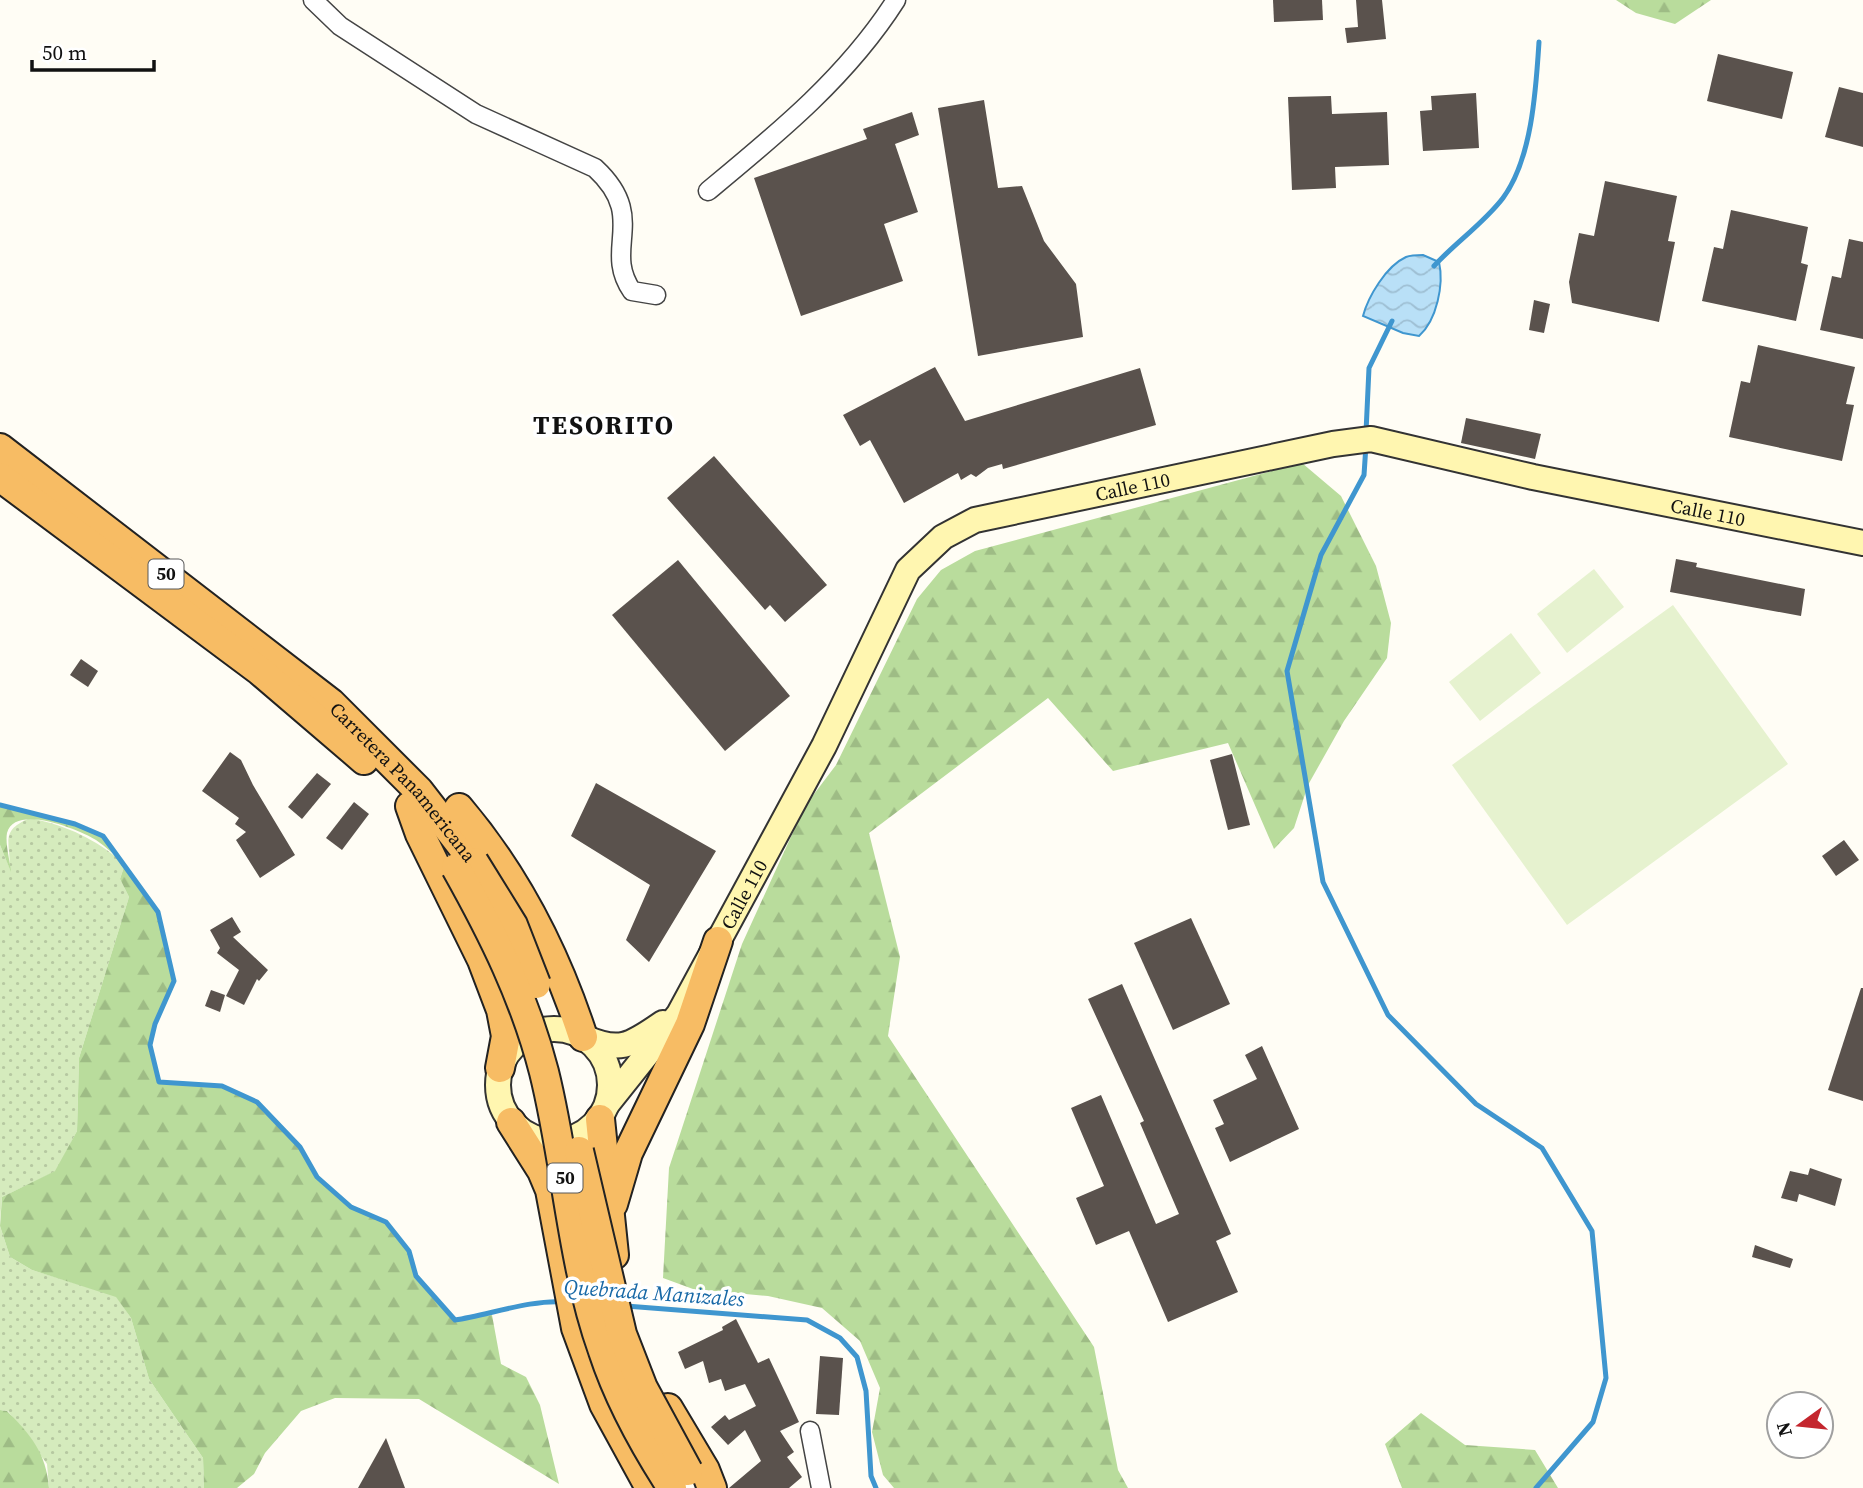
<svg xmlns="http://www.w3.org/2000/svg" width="1863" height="1488" font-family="'Source Serif 4',serif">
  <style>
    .grass { fill: url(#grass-dots) }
    .forest { fill: url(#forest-firs) }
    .pitch { fill: #e6f2cf }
    .water { fill: url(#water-waves); stroke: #3f96cf; stroke-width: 2 }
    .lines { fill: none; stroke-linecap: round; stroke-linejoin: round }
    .stream { stroke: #3f96cf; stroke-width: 5 }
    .building { fill: #5a524d }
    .minor-casing { stroke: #444; stroke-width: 21 }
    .secondary-casing { stroke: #333; stroke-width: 28 }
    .trunk-casing { stroke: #222; stroke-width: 32 }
    .minor { stroke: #fff; stroke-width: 18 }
    .secondary { stroke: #fff6b0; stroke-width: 24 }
    .trunk { stroke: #f7bc64; stroke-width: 28 }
    .trunk-bridge-casing { stroke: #222; stroke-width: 32; stroke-linecap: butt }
    .trunk-bridge { stroke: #f7bc64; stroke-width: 28 }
    .labels { text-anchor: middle; stroke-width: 7; stroke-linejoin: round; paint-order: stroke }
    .shield { fill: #fff; stroke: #585858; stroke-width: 2 }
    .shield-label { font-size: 18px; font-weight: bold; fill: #111 }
    .street-label { font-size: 19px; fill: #111; stroke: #fff }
    .water-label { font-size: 21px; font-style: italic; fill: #1768a6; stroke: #fff }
    .district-label { font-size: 26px; font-weight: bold; letter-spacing: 2px; fill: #111; stroke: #fff }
  </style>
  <defs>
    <pattern id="grass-dots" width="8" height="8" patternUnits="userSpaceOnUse" patternTransform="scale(1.75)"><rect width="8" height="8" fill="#d5ebbd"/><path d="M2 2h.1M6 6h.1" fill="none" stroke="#b6c8a1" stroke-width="1.8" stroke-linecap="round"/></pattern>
    <pattern id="forest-firs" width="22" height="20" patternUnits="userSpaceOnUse" patternTransform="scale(1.75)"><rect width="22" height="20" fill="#b9dc9c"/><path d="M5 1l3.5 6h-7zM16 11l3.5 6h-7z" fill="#9ebc85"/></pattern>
    <pattern id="water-waves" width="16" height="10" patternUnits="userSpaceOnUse" patternTransform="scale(1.75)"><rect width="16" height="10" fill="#b9e0f7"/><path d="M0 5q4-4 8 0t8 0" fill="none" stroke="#9ebfd3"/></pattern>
  </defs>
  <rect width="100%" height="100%" fill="#fffdf5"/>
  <!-- grass -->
  <g class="grass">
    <path d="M30,818C71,827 93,838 125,864L120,879L129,897L79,1058L77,1131L56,1171L2,1197L0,1220V845L10,869C10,840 0,831 30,818Z"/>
    <polygon points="0,1226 10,1257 32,1270 116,1296 131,1318 149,1379 203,1458 204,1488 49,1488 47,1464 8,1411 0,1410"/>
  </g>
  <!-- forest -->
  <g class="forest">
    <polygon points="1616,0 1711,0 1675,24 1636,13"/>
    <polygon points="1302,463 1341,496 1376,566 1391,623 1387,658 1344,721 1308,785 1294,828 1274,849 1228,743 1113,771 1048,698 869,833 900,957 888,1036 1094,1347 1118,1470 1128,1488 894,1488 883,1475 872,1432 880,1388 860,1341 822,1308 768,1296 693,1289 663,1278 669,1168 742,944 805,806 836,765 917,599 941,570 975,551"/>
    <path d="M0,805L75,824L103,836L158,912L174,981L155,1024L150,1045L159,1082L222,1086L257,1102L300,1147L317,1178L351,1207L386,1222L409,1251L416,1276L455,1319L492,1315L501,1364L526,1377L540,1405L559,1484L419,1399L335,1398L301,1411L265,1453L254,1474L237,1488H204L203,1458L149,1379L131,1318L116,1297L32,1270L10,1257L0,1226L2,1197L55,1171L77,1131L79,1058L129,897L120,879L125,864C116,856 106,847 96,840C80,830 15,803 7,833C5,844 10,861 11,872L0,845Z"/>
    <path d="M0,1410L7,1411C31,1435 46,1453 49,1488H0Z"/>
    <polygon points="1421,1413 1465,1445 1535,1450 1558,1488 1402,1488 1385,1444"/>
  </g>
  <!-- pitch -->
  <g class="pitch">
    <polygon points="1594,569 1624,607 1567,653 1537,614"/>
    <polygon points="1673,605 1788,764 1567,925 1452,765"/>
    <polygon points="1511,633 1541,673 1480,721 1449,682"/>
  </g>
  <!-- water -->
  <path class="water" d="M1423,255L1439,262C1444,284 1437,320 1419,336L1403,333L1363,316C1368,297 1386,266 1406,257C1411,255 1418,255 1423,255Z"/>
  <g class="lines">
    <!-- stream -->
    <g class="stream">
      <path d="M1434,266C1455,243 1484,223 1503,198C1532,159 1536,89 1539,42"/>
      <polyline points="1366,432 1369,368 1392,321"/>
      <polyline points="1366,445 1364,475 1321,555 1287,671 1323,882 1388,1015 1476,1104 1542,1148 1592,1231 1606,1378 1593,1422 1536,1488"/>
      <path d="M0,805L75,824L103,836L158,912L174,981L155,1024L150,1045L159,1082L222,1086L257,1102L300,1147L317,1177L351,1207L386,1222L409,1251L416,1276L455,1320C488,1315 533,1299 564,1302"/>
      <polyline points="626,1306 807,1320 840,1338 857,1357 866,1391 871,1476 876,1488"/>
    </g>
  </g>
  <!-- building -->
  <g class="building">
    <polygon points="1273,0 1322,0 1323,20 1274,22"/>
    <polygon points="1356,0 1382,0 1386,39 1347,43 1345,28 1358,27"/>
    <polygon points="1718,54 1793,72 1782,119 1707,101"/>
    <polygon points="1839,87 1863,93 1863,147 1825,137"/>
    <polygon points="1476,93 1479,148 1423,151 1420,111 1432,110 1431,96"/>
    <polygon points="1331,96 1332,114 1387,112 1389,165 1335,167 1336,188 1292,190 1288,97"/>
    <polygon points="984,100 998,188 1022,186 1044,241 1076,284 1083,337 978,356 938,108"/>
    <polygon points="912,112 919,135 895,144 918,212 884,224 903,281 801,316 754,178 867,139 863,129"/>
    <polygon points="1605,181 1677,196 1668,241 1675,242 1659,322 1572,303 1569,282 1579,233 1594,236"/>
    <polygon points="1731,210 1808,227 1801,263 1808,265 1796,321 1702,301 1714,247 1723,249"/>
    <polygon points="1849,239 1863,242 1863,339 1820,330 1832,276 1841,278"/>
    <polygon points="1534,300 1550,304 1544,333 1529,330"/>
    <polygon points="1758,345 1855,367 1846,404 1854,405 1842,461 1729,437 1741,381 1750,383"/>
    <polygon points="935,367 965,421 1140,368 1156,425 1003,469 1002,464 988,468 976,477 971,474 961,480 958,473 904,503 870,440 860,446 843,415"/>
    <polygon points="1466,418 1541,434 1535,459 1461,443"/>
    <polygon points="714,456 827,585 785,622 770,605 765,610 667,498"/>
    <polygon points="1676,559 1697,563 1696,567 1805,589 1801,616 1670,592"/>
    <polygon points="678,560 790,696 725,751 612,615"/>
    <polygon points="81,659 98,671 88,687 70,675"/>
    <polygon points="230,752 241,760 253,785 295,855 260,878 236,840 246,832 235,824 239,818 202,791"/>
    <polygon points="1232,754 1250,825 1228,830 1210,760"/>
    <polygon points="317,773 331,784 302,819 288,807"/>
    <polygon points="596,783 716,851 649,962 626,940 650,885 571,836"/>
    <polygon points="354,802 369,814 342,850 326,838"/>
    <polygon points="1844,840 1859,860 1836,876 1822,856"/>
    <polygon points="232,917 241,932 233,937 268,970 259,981 257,979 244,1005 226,996 239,970 217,953 220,948 210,930"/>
    <polygon points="1191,918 1230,1004 1173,1030 1134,943"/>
    <polygon points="1122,984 1231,1234 1216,1241 1238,1292 1168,1322 1129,1231 1096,1245 1076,1198 1104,1186 1071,1108 1101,1095 1156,1224 1179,1214 1140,1123 1144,1121 1088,999"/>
    <polygon points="1861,988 1863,988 1863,1101 1828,1090"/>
    <polygon points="211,990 225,995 220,1012 205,1006"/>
    <polygon points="1262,1046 1299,1129 1230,1162 1215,1128 1224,1124 1213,1100 1257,1079 1245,1055"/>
    <polygon points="1810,1168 1842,1179 1835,1206 1799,1194 1797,1202 1781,1198 1790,1171 1808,1175"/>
    <polygon points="1755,1245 1793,1259 1790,1268 1752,1257"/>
    <polygon points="736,1319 758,1363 769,1358 799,1422 780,1431 794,1452 787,1457 802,1477 789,1488 729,1488 761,1461 745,1430 728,1445 711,1427 725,1415 729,1420 756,1406 745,1384 725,1391 721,1379 709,1383 703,1361 685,1369 678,1352 723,1330 722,1327"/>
    <polygon points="820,1356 843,1358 839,1415 816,1414"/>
    <polygon points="386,1438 405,1488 358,1488"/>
  </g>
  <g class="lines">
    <defs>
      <g id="minor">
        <path d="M313,0L340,26L476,114L595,168C649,218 602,248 632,291L656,295"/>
        <path d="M708,191C777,134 847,77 896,0"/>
        <polyline points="810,1431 821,1488"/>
      </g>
      <g id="secondary">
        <circle cx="554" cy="1085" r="56"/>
        <path d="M586,1038C622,1054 633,1043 663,1023"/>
        <path id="s1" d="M608,1103L679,1014L824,746L908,570L943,537L975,520L1333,444L1371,439L1533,477L1863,543"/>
      </g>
      <g id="trunk">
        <path id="s2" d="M0,448L331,703L419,791L474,862"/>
        <polyline points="0,477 260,671 364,760"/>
        <polyline points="410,806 420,834 482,960 501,1010 506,1036 500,1068"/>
        <path d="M459,808C515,874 556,954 583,1037"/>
        <polyline points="600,1119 614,1255"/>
        <polyline points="511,1122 542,1171 550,1190 576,1328 604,1404 650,1488"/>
        <polyline points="613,1204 628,1153 690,1024 718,941"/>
        <polyline points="668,1408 705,1470 712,1488"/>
      </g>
    </defs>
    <!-- minor casing -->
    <use href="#minor" class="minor-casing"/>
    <!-- secondary casing -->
    <use href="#secondary" class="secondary-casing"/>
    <!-- trunk casing -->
    <use href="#trunk" class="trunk-casing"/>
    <!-- minor -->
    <use href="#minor" class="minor"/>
    <!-- secondary -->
    <use href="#secondary" class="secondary"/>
    <!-- trunk -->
    <use href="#trunk" class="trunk"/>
    <defs>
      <g id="trunk-bridge">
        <polyline points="474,862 513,925 536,984"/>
        <path d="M456,868C493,934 525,998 544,1072C567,1164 571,1261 603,1351C619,1400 644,1445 672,1488"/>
        <polyline points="579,1151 622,1334 643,1388 688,1471"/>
      </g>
    </defs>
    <!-- trunk-bridge casing -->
    <use href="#trunk-bridge" class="trunk-bridge-casing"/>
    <!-- trunk-bridge -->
    <use href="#trunk-bridge" class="trunk-bridge"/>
  </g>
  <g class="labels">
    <!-- shield labels -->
    <g class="shield">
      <rect x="148.5" y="559.5" width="35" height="29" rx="5"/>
      <rect x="547.5" y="1163.5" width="35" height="29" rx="5"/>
    </g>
    <g class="shield-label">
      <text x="166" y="580">50</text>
      <text x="565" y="1184">50</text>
    </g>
    <!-- street labels -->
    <g class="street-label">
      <text dy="7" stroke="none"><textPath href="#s1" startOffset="859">Calle 110</textPath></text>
      <text dy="7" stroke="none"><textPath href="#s1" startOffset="1447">Calle 110</textPath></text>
      <text dy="7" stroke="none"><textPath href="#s2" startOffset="525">Carretera Panamericana</textPath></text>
      <text dy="7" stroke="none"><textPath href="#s1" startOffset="250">Calle 110</textPath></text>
    </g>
    <!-- water labels -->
    <g class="water-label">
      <text transform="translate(654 1293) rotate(4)" y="7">Quebrada Manizales</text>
    </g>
    <!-- district labels -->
    <g class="district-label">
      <text x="604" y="434">TESORITO</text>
    </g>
  </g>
  <!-- north arrow -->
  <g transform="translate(1800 1425) rotate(255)"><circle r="33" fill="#ffffff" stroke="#a0a0a0" stroke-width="2"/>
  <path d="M0-5L12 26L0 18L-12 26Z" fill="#c4262e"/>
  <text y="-10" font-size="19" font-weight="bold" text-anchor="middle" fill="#111111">N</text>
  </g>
  <!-- scale -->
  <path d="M32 60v10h122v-10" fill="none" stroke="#111111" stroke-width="3.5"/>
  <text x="42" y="60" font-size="21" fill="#111111" stroke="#ffffff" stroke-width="5" paint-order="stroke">50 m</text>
</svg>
